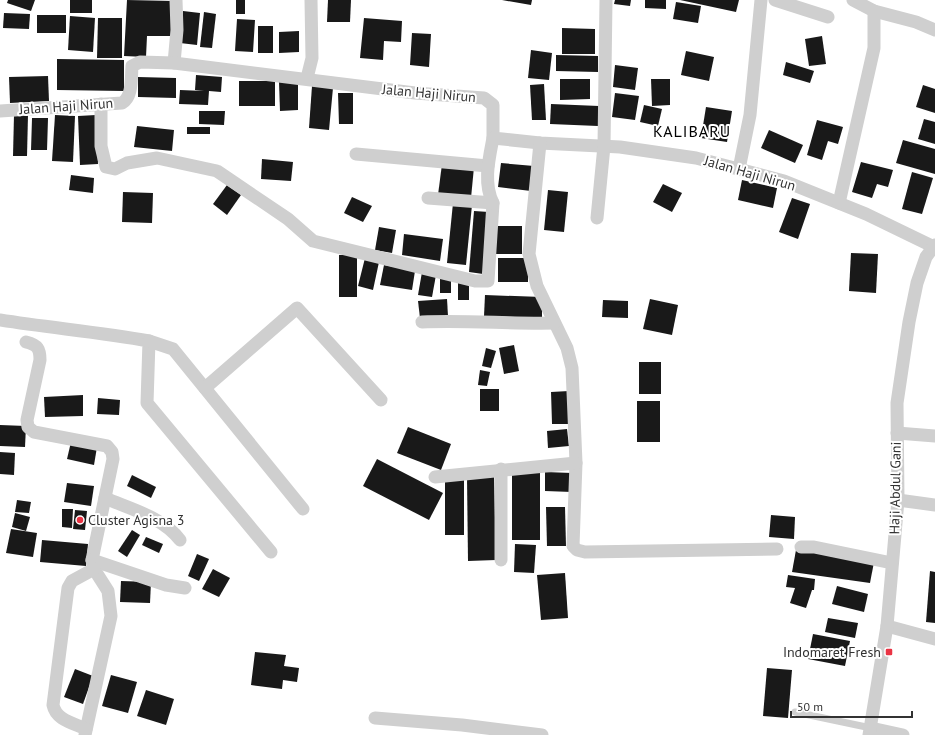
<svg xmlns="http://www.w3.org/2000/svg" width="935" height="735" font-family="'PT Sans',sans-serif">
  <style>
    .building { fill: #191919 }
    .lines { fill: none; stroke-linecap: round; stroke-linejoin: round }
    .service { stroke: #cfcfcf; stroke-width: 7 }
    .minor { stroke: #cfcfcf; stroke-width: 13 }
    .poi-dot { fill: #ea3444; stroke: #fff; stroke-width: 1.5 }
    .labels { text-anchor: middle; stroke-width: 4; stroke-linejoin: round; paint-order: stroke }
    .street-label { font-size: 14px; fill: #323232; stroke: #fff }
    .poi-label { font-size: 14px; fill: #323232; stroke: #fff; text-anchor: start }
    .quarter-label { font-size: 16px; letter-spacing: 1px; fill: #000; stroke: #fff }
  </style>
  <rect width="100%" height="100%" fill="#fff"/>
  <!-- building -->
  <g class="building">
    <polygon points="8,0 35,0 31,11 7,3"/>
    <rect x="70" y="0" width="22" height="13"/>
    <polygon points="127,0 174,1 172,36 147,36 146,57 124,56"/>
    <rect x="236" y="0" width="9" height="14"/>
    <polygon points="328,0 351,0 350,22 327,22"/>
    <polygon points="502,0 532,0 531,5"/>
    <polygon points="615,0 631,0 630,6 614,4"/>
    <polygon points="645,0 666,0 666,9 645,8"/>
    <polygon points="680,0 739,0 736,12"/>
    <polygon points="676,2 701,6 698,23 673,19"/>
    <polygon points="183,11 200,13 197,45 180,43"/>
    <polygon points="204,12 216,14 212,48 200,47"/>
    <polygon points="4,13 30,14 29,29 3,28"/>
    <rect x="37" y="15" width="29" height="18"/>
    <polygon points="70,16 95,18 93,52 68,50"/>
    <polygon points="98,18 122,18 122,58 97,58"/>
    <polygon points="364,18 402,21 401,42 384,41 383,60 360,58"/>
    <polygon points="237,19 255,20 253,52 235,51"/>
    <rect x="258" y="26" width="15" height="27"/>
    <polygon points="562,28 595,29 595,54 562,54"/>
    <polygon points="299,31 299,52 279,53 279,32"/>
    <polygon points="412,33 431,34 429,67 410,65"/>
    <polygon points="822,36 826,64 809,66 805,39"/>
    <polygon points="531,50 552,53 549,80 528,78"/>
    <polygon points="686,51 714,57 709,81 681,75"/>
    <polygon points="556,55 598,56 598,72 556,71"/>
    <polygon points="57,59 124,60 124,91 57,90"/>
    <polygon points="786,62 814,71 810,83 783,75"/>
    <polygon points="615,65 638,68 635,90 613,87"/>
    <polygon points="196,75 222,77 221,92 209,91 208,105 179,104 180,90 204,91 195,90"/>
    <polygon points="48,76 49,101 10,103 9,77"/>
    <polygon points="138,77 176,78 176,98 138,97"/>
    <polygon points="560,79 590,79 590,99 560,100"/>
    <polygon points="651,79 670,79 670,105 652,106"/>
    <rect x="239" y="81" width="36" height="25"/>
    <polygon points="298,81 298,110 280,111 279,82"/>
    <polygon points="544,84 546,120 532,120 530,85"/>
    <polygon points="923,85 935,89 935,113 916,107"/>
    <polygon points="312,86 333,88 329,130 309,128"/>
    <polygon points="338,93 353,93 353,124 339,124"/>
    <polygon points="615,93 639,96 635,120 612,117"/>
    <polygon points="551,104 599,106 598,126 550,124"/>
    <polygon points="644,105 662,109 658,126 640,122"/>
    <polygon points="706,107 732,111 727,142 701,138"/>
    <polygon points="199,111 225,111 224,125 199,124"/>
    <polygon points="14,115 28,115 27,156 13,156"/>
    <polygon points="55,115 75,116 73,162 52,161"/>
    <polygon points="96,115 98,164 80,165 78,116"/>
    <polygon points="32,118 48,118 47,150 31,150"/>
    <polygon points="924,119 935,122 935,144 918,139"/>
    <polygon points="817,120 843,127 838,144 828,141 822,160 807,155"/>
    <polygon points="137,126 174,130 172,151 134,147"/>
    <rect x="187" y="127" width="23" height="7"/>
    <polygon points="769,130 803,145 795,163 761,148"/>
    <polygon points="903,140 935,149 935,174 896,163"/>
    <polygon points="262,159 293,162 291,181 261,179"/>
    <polygon points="861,162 893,170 888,187 877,184 872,198 852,192"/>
    <polygon points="501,163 534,166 531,191 498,187"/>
    <polygon points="442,164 474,167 471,198 438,195"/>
    <polygon points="912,172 933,178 922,214 902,209"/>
    <polygon points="71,175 94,178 93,193 69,190"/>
    <polygon points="742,180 777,188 773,208 738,200"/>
    <polygon points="663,184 682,193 672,212 653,202"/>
    <polygon points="227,185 241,195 227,215 213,204"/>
    <polygon points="548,190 568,192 564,232 544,230"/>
    <polygon points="123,192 153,193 152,223 122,222"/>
    <polygon points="352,197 372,206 363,222 344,213"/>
    <polygon points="792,198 810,204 798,239 779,232"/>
    <polygon points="453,203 472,205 466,265 447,263"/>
    <polygon points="474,211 489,212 483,274 469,272"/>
    <rect x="495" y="226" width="27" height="28"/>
    <polygon points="379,227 396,230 392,253 375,250"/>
    <polygon points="404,234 443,239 440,261 402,255"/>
    <polygon points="851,253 878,254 876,293 849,291"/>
    <rect x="339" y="255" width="18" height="42"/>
    <polygon points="365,258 379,262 373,290 358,286"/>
    <rect x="498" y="258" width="30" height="24"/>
    <polygon points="384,265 415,271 412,290 380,285"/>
    <polygon points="422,272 436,275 432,297 418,295"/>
    <polygon points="451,276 451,293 440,293 440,277"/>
    <rect x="458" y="280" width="11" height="20"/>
    <polygon points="485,295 542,297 542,318 484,316"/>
    <polygon points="447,299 448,316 420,318 418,301"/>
    <polygon points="650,299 678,305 672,335 643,329"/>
    <polygon points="603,300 628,301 628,318 602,317"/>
    <polygon points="514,345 519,371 504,374 499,348"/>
    <polygon points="486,348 496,351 491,368 482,366"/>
    <rect x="639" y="362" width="22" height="32"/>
    <polygon points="480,370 490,372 487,386 478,385"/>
    <rect x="480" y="389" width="19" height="22"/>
    <polygon points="569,391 570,424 552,424 551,392"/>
    <polygon points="83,395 83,416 45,417 44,397"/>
    <polygon points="98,398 120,400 119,415 97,414"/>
    <rect x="637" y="401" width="23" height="41"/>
    <polygon points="0,425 26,426 25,447 0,446"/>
    <polygon points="408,427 451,444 441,470 397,453"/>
    <polygon points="567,429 569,446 548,448 547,431"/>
    <polygon points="71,442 97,447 94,465 67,459"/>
    <polygon points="0,452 15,453 14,475 0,474"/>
    <polygon points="377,459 443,493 429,520 363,486"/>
    <rect x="512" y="472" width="28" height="68"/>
    <polygon points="545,472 572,473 572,492 545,491"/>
    <polygon points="132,475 156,487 151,498 127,486"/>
    <polygon points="467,476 494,476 496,560 468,561"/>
    <rect x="445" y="479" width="19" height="56"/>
    <polygon points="67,483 94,486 91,506 64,502"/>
    <polygon points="17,500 31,502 29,513 15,512"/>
    <polygon points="546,507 565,507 566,546 547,546"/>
    <polygon points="62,509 73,509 72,528 62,527"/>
    <polygon points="75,510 87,511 85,530 73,529"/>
    <polygon points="15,513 30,517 26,531 12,527"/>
    <polygon points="771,515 795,517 794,539 769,537"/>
    <polygon points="11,529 37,533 33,557 6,553"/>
    <polygon points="132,530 140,535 127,557 118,551"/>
    <polygon points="146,537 163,544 159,553 142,545"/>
    <polygon points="42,540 88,544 86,566 40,562"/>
    <polygon points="515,544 536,545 534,573 514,572"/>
    <polygon points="796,550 874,562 870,583 792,572"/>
    <polygon points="197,554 209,559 199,581 188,576"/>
    <polygon points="213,569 230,578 219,597 202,589"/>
    <polygon points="930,571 935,572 935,623 926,622"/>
    <polygon points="565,573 568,618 541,620 537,575"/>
    <polygon points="788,575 815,579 814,590 812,590 806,608 790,603 795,588 786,587"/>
    <polygon points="121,581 151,582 150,603 120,602"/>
    <polygon points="837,586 868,594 864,612 832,604"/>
    <polygon points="828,618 858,623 855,638 825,632"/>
    <polygon points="813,634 850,641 845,666 808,659"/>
    <polygon points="255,652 286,655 284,666 299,668 297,682 283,680 282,689 251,685"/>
    <polygon points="767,668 792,670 788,718 763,716"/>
    <polygon points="75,669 93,676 83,704 64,697"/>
    <polygon points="111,675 137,682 128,713 102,706"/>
    <polygon points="146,690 174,699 166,725 137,716"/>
  </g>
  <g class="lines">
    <!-- service -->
    <polyline class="service" points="795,712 871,728"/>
    <!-- minor -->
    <g class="minor">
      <polyline points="775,0 828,17"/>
      <polyline points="853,0 874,11 916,22 935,30"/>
      <polyline points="174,63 177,30 176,0"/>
      <polyline points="307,78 312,58 311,0"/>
      <polyline points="101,104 101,146 106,167 115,169 127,163 157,158 217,171 288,219 313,241 475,281 488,281 493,203"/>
      <path d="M0,111L122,103C133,97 131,77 132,66L140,62L174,63L415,93L484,98L493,105V138L540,143L620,147L696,158L784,181L866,214L934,247"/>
      <polyline points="540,143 529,254 537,286 567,348 572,368 576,463 573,546 577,550 585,552 777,549"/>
      <polyline points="356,154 488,166"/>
      <polyline points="739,169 750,115 761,0"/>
      <path d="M428,198L493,203C483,183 489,159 493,138"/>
      <polyline points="839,203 874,48 874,11"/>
      <polyline points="597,218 604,146 606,0"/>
      <path d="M0,320C50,328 100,332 149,341L147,403L271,552"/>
      <path d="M422,322C466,320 510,324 554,323"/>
      <polyline points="149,341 173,349 303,509"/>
      <path d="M26,342C38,345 40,349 40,360L27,420L28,427L34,432L107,446L112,452L113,459L92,560L94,569L108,591L111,616L85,735"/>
      <polyline points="205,388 297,308 381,400"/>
      <polyline points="897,433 935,436"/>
      <polyline points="435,477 576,463"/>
      <path d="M105,498C130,509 163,517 180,540"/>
      <polyline points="898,500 935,505"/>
      <polyline points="801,547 814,547 892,563"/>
      <polyline points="92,560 166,585 185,588"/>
      <polyline points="501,560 501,469"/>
      <polyline points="887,626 935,639"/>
      <polyline points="375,718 462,725 542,735"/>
      <polyline points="871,728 903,735"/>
      <path d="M86,729C73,723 56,720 53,705L68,588L72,581L94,569"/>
      <polyline points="869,735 887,626 898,500 897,403 909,322 917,283 926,257 935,245"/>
    </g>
  </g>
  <!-- markers -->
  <g class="poi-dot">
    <circle cx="80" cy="520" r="4"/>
    <rect x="885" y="648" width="8" height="8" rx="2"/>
  </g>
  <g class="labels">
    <!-- street labels -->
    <g class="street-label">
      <text transform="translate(429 93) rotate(5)" y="5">Jalan Haji Nirun</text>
      <text transform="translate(66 106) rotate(-4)" y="5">Jalan Haji Nirun</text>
      <text transform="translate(750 173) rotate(16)" y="5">Jalan Haji Nirun</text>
      <text transform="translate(895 488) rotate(-89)" y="5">Haji Abdul Gani</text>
    </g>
    <!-- poi labels -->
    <g class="poi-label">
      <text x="88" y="525">Cluster Agisna 3</text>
      <text x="881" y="657" text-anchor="end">Indomaret Fresh</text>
    </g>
    <!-- quarter labels -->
    <g class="quarter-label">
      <text x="692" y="137">KALIBARU</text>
    </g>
  </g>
  <!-- scale -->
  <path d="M791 711v6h121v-6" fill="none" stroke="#323232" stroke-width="2"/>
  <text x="797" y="711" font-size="12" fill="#323232" stroke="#ffffff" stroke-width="3" paint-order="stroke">50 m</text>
</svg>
